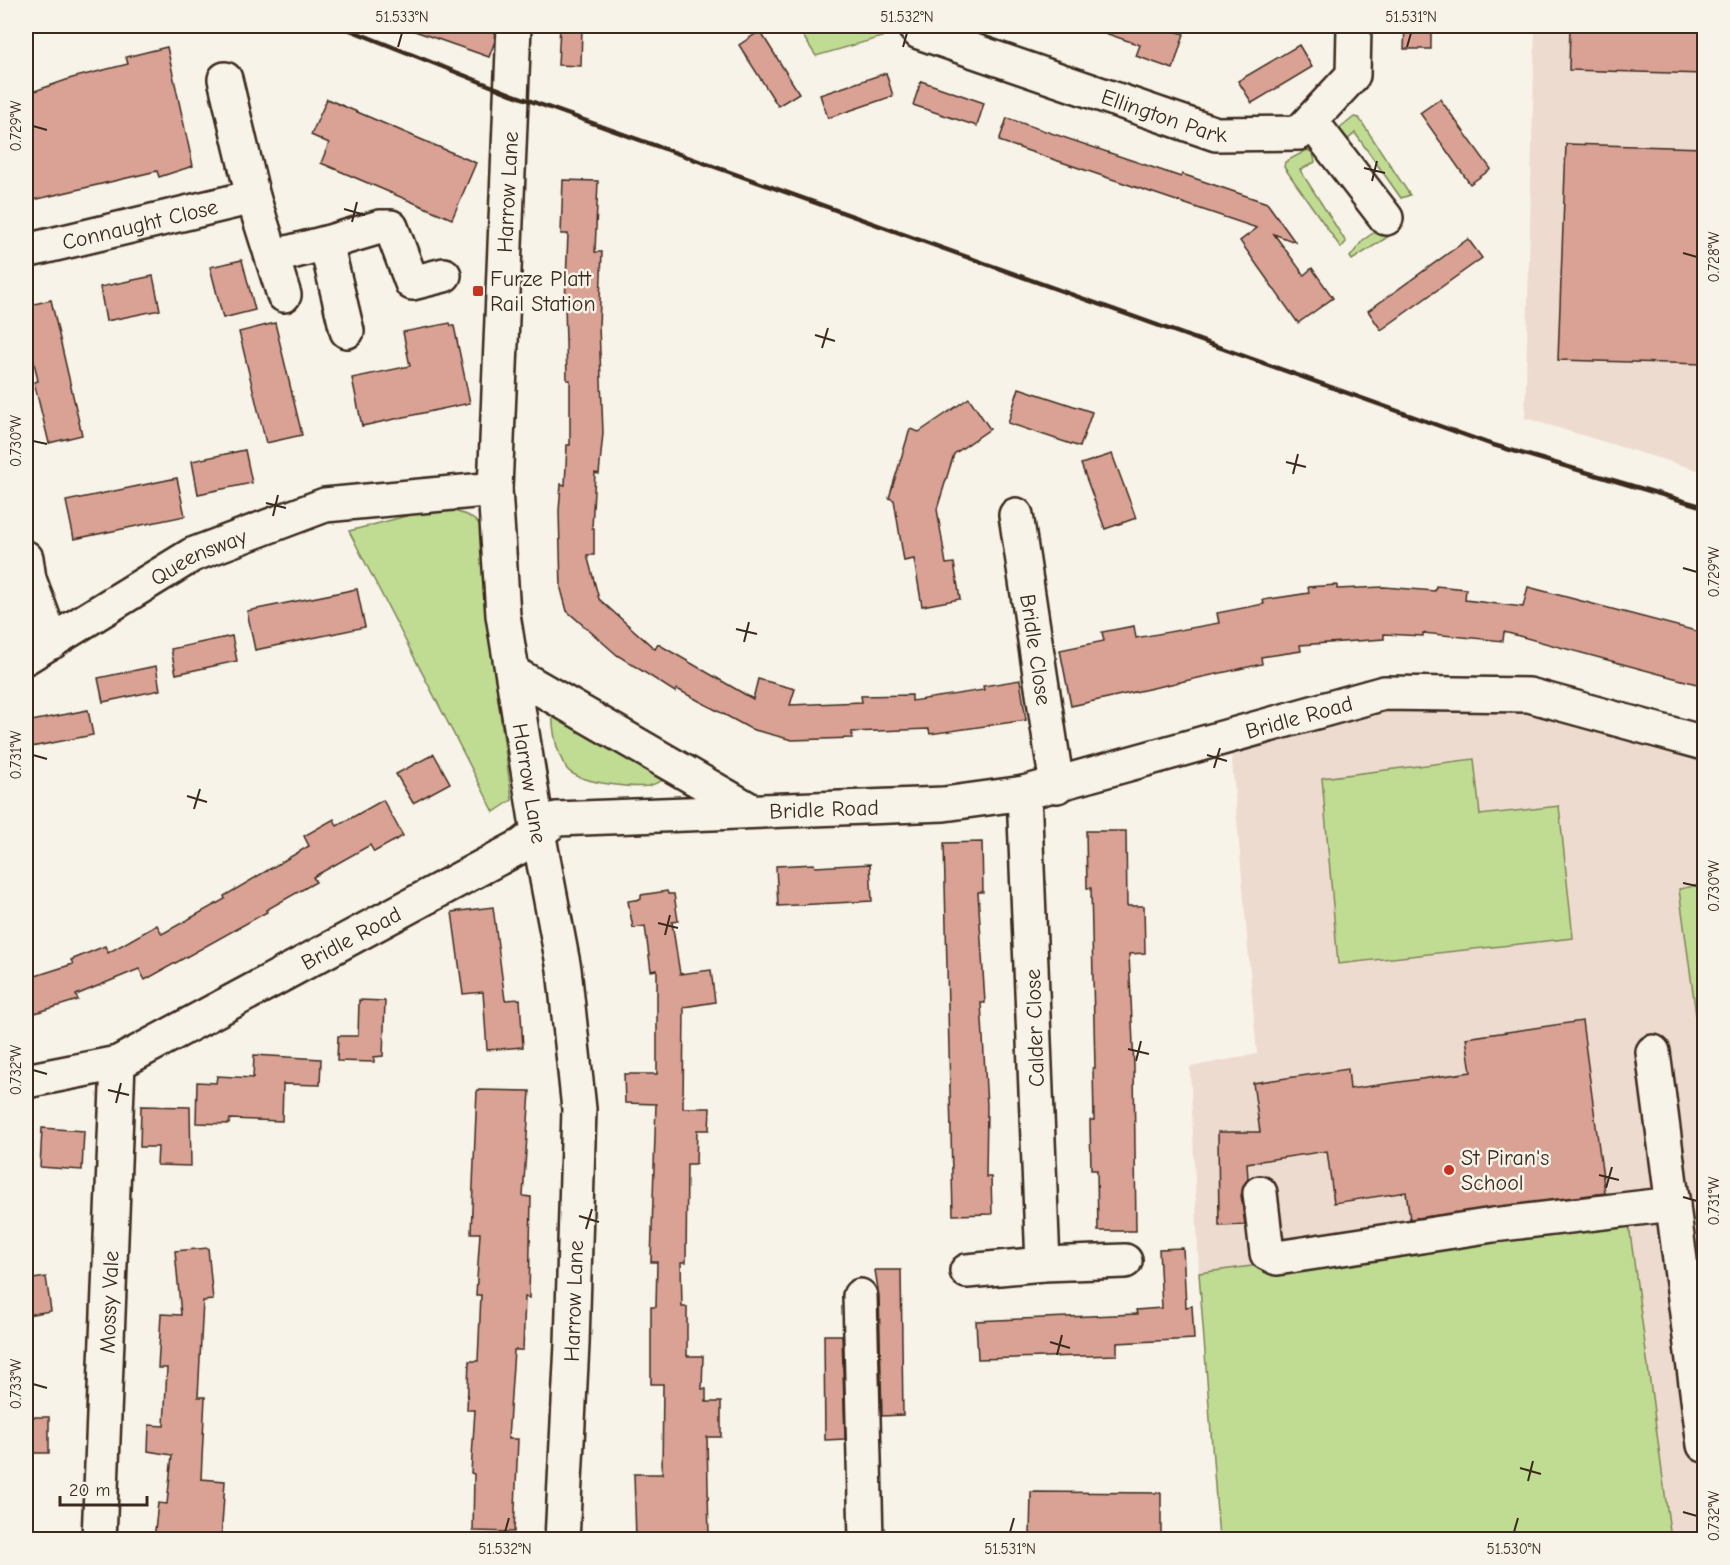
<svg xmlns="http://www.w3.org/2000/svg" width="1730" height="1565" font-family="'Comic Neue',sans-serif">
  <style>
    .built { fill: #eedbcf }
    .green { fill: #c0dc93; stroke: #7e8358; stroke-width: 1.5 }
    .building { fill: #daa294; stroke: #3b2a1e; stroke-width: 1.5 }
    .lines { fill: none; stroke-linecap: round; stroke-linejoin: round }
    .minor-casing { stroke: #3b2a1e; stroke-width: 38 }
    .minor { stroke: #f7f3e8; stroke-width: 33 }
    .rail { stroke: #3b2a1e; stroke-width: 4.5 }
    .ticks { fill: none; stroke: #3b2a1e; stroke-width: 2 }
    .poi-dot { fill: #c8321e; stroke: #f7f3e8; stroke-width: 2 }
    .labels { text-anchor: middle; stroke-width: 5; stroke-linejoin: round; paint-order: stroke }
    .street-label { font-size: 22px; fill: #3b2a1e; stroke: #f7f3e8 }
    .poi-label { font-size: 22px; fill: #3b2a1e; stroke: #f7f3e8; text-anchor: start }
    .neatline { fill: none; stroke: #3b2a1e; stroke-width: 2 }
    .ticks-label { font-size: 15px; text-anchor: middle; fill: #3b2a1e }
  </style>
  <rect width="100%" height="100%" fill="#f7f3e8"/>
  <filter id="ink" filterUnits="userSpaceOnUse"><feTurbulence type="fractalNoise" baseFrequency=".0167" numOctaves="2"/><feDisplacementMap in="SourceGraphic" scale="12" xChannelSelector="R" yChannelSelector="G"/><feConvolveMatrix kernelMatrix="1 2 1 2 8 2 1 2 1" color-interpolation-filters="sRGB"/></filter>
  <g filter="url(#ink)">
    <!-- built -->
    <g class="built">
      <polygon points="1535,26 1704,26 1704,472 1525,418"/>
      <polygon points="1386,703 1528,706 1704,756 1704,1539 1219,1539 1199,1273 1190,1067 1257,1054 1231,749"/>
    </g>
    <!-- green -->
    <g class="green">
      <polygon points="803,26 870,26 882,37 816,56 799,30"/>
      <polygon points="1354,117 1359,118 1410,195 1401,198 1355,133 1343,144 1334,133"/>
      <polygon points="1307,150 1313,153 1315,162 1300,170 1346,242 1341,248 1284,167 1285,162"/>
      <polygon points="1391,221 1403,227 1352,260 1350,257 1363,240"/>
      <polygon points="441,507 467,515 483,526 498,698 512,800 494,812 349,531"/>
      <path d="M554,701L666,779C661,781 654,785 648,786C631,788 578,783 567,769C555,752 550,720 554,701Z"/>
      <polygon points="1474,759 1480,815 1559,806 1573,938 1338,964 1322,778"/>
      <polygon points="1704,884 1704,1074 1679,889"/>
      <polygon points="1628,1217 1671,1539 1219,1539 1199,1273"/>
    </g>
    <!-- building -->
    <g class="building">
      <polygon points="410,26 495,26 495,41 489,57 409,29"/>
      <polygon points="560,26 582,26 581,66 558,65"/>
      <polygon points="1096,26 1159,26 1184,34 1173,69 1136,56 1140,45 1096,30"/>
      <polygon points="1405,26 1431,26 1431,49 1404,49"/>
      <polygon points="1570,26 1704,26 1704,74 1569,70"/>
      <polygon points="760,31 799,93 778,106 739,45"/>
      <polygon points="1299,45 1312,67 1252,103 1238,81"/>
      <polygon points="167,47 193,166 159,177 157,171 33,200 26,168 26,94 72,78 128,64 126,57"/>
      <polygon points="886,73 893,96 828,118 820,95"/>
      <polygon points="921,81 984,103 977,126 913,105"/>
      <polygon points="327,99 476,163 452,219 321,163 329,143 311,135"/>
      <polygon points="1440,99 1491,169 1470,184 1420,113"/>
      <polygon points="1007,118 1181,177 1182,174 1267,203 1295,242 1274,234 1304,275 1312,268 1333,298 1298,323 1240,241 1257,228 999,141"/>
      <polygon points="1566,144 1704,148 1704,364 1558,360"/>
      <polygon points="563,180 598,181 595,252 602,252 599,326 603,433 599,474 595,473 592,528 594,528 594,555 587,555 599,599 655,649 658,644 753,699 758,679 795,689 790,705 862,702 861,696 912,695 912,701 984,690 983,686 1020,680 1026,720 930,734 929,729 852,732 852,738 792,740 751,729 677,689 675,692 617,655 567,611 561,589 559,511 561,484 565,485 567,445 570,445 570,380 567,380 565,304 568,234 561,234"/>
      <polygon points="1468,239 1482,258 1381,330 1368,311"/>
      <polygon points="242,260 255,310 223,318 210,267"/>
      <polygon points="153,276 160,310 106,321 100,287"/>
      <polygon points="51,300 82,435 49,443 34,382 38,381 26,324 26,306"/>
      <polygon points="275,323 302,435 266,443 239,332"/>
      <polygon points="450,323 451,326 454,326 470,403 362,426 352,378 410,366 403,332"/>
      <polygon points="1019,388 1092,412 1080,447 1008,423"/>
      <polygon points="969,398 990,429 954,454 937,509 946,564 954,563 960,599 922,606 914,559 904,561 894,500 889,498 910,429 919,432"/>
      <polygon points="245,450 252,483 198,494 192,461"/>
      <polygon points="1112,454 1136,518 1105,529 1081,464"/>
      <polygon points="177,478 185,516 74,539 66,501"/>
      <polygon points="1337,585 1337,589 1384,587 1435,591 1436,586 1466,589 1465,600 1523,607 1528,587 1704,633 1704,686 1504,632 1503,641 1423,633 1423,636 1384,634 1384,639 1300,645 1301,651 1261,657 1262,664 1071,706 1060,650 1104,641 1102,632 1134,626 1136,638 1219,623 1217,613 1264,604 1263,600 1309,593 1308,587"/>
      <polygon points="357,589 365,627 255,650 247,611"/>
      <polygon points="232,636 237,661 176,674 171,649"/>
      <polygon points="156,666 160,690 103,702 98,678"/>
      <polygon points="88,710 93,735 31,747 26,722"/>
      <polygon points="434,754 450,783 413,803 396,774"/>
      <polygon points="383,800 403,836 374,852 370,845 313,877 316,882 266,910 267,912 145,980 139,969 76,995 78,1000 35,1013 26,979 73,964 71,960 105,946 108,953 157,925 162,934 225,899 224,896 309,846 304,836 334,819 337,826"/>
      <polygon points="1086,831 1126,831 1127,906 1144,906 1145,953 1129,954 1134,1067 1136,1231 1098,1231 1097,1170 1091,1170 1090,1120 1094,1120 1093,1068 1095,1068 1091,888 1087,888"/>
      <polygon points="982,842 983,892 978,892 985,1003 981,1003 987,1106 986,1177 991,1177 992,1214 953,1215 944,843"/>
      <polygon points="814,864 815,867 870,864 872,901 778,906 776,866"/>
      <polygon points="667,891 668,894 674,894 678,921 672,922 680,974 711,970 715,1002 684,1007 683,1108 710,1108 709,1130 697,1130 696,1164 687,1164 686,1262 681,1262 682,1307 687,1307 687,1356 703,1356 702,1389 706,1389 706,1402 721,1402 721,1437 707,1437 709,1539 636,1539 634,1474 662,1474 663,1384 651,1384 651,1307 656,1307 657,1262 651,1262 656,1104 625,1103 624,1074 657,1074 657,970 651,971 645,926 633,928 628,901 641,899 641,895"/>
      <polygon points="493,907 505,1000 520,999 523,1047 487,1050 483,992 463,994 452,912"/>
      <polygon points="359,1000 385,1001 383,1056 374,1057 374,1062 337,1061 338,1036 358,1036"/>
      <polygon points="1582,1021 1605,1193 1410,1219 1406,1192 1334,1203 1327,1151 1247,1163 1248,1179 1241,1195 1245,1225 1219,1226 1218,1132 1260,1132 1253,1083 1348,1069 1350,1089 1471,1072 1466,1038"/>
      <polygon points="254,1055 321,1059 320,1085 283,1084 282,1121 230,1119 229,1124 196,1123 197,1082 216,1083 217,1076 253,1078"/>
      <polygon points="477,1090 530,1091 523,1196 531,1197 529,1298 525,1297 523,1350 514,1350 508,1439 518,1439 514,1532 473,1531 474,1474 471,1473 475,1410 467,1410 469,1361 478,1361 481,1295 476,1295 480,1233 471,1233"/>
      <polygon points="141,1106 190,1107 191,1166 157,1165 158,1147 140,1147"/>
      <polygon points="42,1128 84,1131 82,1170 40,1167"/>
      <polygon points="208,1248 213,1300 203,1301 198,1397 205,1397 201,1479 225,1481 221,1539 154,1539 158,1503 167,1504 172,1455 148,1451 149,1425 164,1426 167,1368 158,1368 161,1314 181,1315 175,1251"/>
      <polygon points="1183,1248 1186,1307 1192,1306 1194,1339 1117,1343 1117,1355 978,1359 976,1321 1137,1314 1136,1310 1162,1308 1159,1249"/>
      <polygon points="875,1270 901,1270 903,1415 882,1416 879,1296"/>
      <polygon points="46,1277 51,1311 26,1315 26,1280"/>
      <polygon points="824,1335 842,1335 845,1439 825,1440"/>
      <rect x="26" y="1417" width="23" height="36"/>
      <polygon points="1031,1492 1161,1493 1161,1536 1030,1536"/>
    </g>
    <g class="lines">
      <defs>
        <g id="minor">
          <path id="s1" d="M514,26L495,489L503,615L538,832L564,969L579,1109L572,1344L562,1540"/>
          <path id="s2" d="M914,26L919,32L1216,134L1299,133L1353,75L1354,26"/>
          <polyline points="225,79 253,197 284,295"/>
          <polyline points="1311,121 1386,218"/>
          <polyline points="326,243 380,227 391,227 412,283 444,275"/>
          <path id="s3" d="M26,251L253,197"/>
          <polyline points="272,257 326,243 347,331"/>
          <path id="s4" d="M1016,515L1057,786"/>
          <polyline points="26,558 29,579 52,642"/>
          <path id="s5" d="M26,657L192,555L325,505L495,489"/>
          <polyline points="513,673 750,810"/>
          <polyline points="1653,1052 1704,1445"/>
          <path id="s6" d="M26,1081L118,1063L523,845L556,819L944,804L1024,793L1384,693L1529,695L1704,743"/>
          <polyline points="1260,1193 1267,1253 1277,1258 1493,1225 1673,1204"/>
          <polyline points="1043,1264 1125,1261"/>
          <polyline points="967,1271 1043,1264 1024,793"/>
          <polyline points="860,1296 866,1540"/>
          <path id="s7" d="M99,1540L118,1063"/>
        </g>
      </defs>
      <!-- minor casing -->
      <use href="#minor" class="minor-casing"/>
      <!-- minor -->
      <use href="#minor" class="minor"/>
      <!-- rail -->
      <polyline class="rail" points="340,26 511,94 1490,444 1704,507"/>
    </g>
  </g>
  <!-- ticks -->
  <path class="ticks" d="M398,47L402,33M903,47L907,33M1407,47L1411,33M33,126L47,130M1364,168L1385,173M1372,181L1377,161M344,209L365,215M352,222L357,202M1683,253L1697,257M815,335L835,341M822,348L828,328M33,441L47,444M1286,462L1306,467M1293,474L1298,454M266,503L286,508M273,516L278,495M1683,568L1697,572M736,629L757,634M744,642L749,622M33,755L47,759M1207,755L1227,761M1214,768L1220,748M187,796L207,802M194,809L200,789M1683,883L1697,886M658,923L678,928M665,935L670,915M1128,1049L1149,1054M1136,1061L1141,1041M33,1070L47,1074M108,1090L129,1095M116,1103L121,1083M1599,1175L1619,1180M1606,1188L1612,1167M1683,1197L1697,1201M579,1216L599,1222M586,1229L592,1209M1050,1342L1070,1348M1057,1355L1062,1335M33,1384L47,1388M1520,1468L1541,1474M1528,1481L1533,1461M1683,1512L1697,1516M505,1532L509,1518M1010,1532L1014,1518M1514,1532L1518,1518"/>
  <!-- markers -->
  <g class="poi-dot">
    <rect x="472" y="285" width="12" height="12" rx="3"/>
    <circle cx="1449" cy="1170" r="6"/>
  </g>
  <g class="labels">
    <!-- street labels -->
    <g class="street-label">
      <text dy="8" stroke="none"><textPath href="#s2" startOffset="267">Ellington Park</textPath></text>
      <text transform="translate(507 192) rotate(-87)" y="8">Harrow Lane</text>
      <text dy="8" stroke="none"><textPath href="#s3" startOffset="117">Connaught Close</textPath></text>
      <text dy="8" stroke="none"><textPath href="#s5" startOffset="200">Queensway</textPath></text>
      <text dy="8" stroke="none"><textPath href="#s4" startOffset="136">Bridle Close</textPath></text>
      <text dy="8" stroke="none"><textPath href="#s6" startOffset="1350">Bridle Road</textPath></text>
      <text dy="8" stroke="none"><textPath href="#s1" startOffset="760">Harrow Lane</textPath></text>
      <text dy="8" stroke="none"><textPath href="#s6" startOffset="864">Bridle Road</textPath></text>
      <text dy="8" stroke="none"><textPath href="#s6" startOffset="358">Bridle Road</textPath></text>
      <text transform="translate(1034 1028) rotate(-92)" y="8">Calder Close</text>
      <text dy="8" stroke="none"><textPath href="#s7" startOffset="238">Mossy Vale</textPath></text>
      <text transform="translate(573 1301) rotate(-88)" y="8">Harrow Lane</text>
    </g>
    <!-- poi labels -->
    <g class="poi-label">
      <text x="490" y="286">Furze Platt<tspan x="490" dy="25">Rail Station</tspan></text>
      <text x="1461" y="1165">St Piran's<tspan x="1461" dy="25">School</tspan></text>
    </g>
  </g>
  <!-- margin -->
  <rect width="1730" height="1565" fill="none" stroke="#f7f3e8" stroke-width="66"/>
  <!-- scale -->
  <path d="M60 1496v9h87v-9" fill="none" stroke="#3b2a1e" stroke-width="3"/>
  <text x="69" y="1496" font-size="18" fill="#3b2a1e" stroke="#f7f3e8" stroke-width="4.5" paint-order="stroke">20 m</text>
  <rect x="33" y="33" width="1664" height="1499" class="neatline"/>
  <g class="ticks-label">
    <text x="402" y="22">51.533°N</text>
    <text x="907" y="22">51.532°N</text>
    <text x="1411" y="22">51.531°N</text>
    <text transform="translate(16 126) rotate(-90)" y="5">0.729°W</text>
    <text transform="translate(1714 257) rotate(-90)" y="5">0.728°W</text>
    <text transform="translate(16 441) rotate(-90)" y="5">0.730°W</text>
    <text transform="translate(1714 572) rotate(-90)" y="5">0.729°W</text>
    <text transform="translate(16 755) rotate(-90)" y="5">0.731°W</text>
    <text transform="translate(1714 886) rotate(-90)" y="5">0.730°W</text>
    <text transform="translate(16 1070) rotate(-90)" y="5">0.732°W</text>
    <text transform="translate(1714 1201) rotate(-90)" y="5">0.731°W</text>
    <text transform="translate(16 1384) rotate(-90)" y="5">0.733°W</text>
    <text transform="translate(1714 1516) rotate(-90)" y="5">0.732°W</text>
    <text x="505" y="1554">51.532°N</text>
    <text x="1010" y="1554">51.531°N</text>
    <text x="1514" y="1554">51.530°N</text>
  </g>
</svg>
